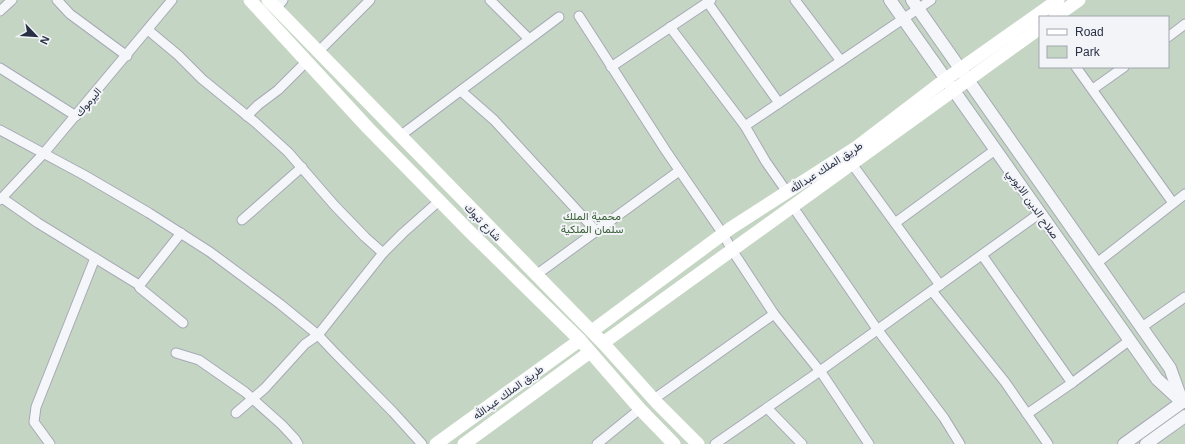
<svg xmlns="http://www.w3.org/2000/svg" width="1185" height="444" font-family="Arial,Vazirmatn,sans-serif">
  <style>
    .green { fill: #c5d5c3; fill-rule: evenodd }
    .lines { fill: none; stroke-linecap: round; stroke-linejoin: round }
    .minor-casing { stroke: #a7aab6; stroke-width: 11 }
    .tertiary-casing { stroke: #a7aab6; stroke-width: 14 }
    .minor { stroke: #f5f6f9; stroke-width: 9 }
    .tertiary { stroke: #f5f6f9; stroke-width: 12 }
    .secondary { stroke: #fff; stroke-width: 13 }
    .labels { text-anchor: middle; stroke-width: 4; stroke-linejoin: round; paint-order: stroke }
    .street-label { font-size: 11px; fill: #293044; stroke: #f2f4f8 }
    .park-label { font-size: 11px; fill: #396036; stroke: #f2f4f8 }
  </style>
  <rect width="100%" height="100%" fill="#e2e4eb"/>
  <!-- green -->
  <path class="green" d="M0,0H1185V444H0ZM1040,17H1168V67H1040Z"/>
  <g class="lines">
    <defs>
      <g id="minor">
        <polyline points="57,0 70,14 127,56"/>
        <polyline points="490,0 529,39"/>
        <polyline points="795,0 841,61"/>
        <polyline points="708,3 779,103"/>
        <polyline points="276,9 283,0"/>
        <polyline points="0,11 12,0"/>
        <polyline points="579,16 666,151 723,234 732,250 774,314 823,375 869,444"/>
        <polyline points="670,27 745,126 766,162 787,192"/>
        <polyline points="148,30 178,55 202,79 256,123 288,152 335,206 365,237 383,253"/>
        <polyline points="1168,37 1185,24"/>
        <polyline points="319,51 370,0"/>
        <polyline points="611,67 711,0"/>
        <polyline points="1076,67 1173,203"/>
        <polyline points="0,68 76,116"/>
        <polyline points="1093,89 1124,67"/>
        <polyline points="461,91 494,120 596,231"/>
        <polyline points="247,116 258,105 278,90 307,61"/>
        <polyline points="745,126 931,0"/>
        <polyline points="0,130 84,175 149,213 210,252 280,304 318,335 334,352 393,412 422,444"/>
        <polyline points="400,136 559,17"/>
        <polyline points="852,164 940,285"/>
        <polyline points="2,198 38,223 139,285 140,288 183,323"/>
        <polyline points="0,200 44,153 172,0"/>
        <polyline points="793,207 877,329 944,418 960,444"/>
        <polyline points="242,220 302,167"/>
        <polyline points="895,223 995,150"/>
        <polyline points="982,255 1072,383"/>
        <polyline points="1097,263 1185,194"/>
        <polyline points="536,275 679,171"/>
        <polyline points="139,286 181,233"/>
        <polyline points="932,291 1005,382 1048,444"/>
        <polyline points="1142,327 1185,297"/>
        <polyline points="176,353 199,360 245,392 282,425 295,439 298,444"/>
        <polyline points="654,399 774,314"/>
        <polyline points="767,408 802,444"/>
        <polyline points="236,413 265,388 305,344 318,335 383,253 403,233 439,201"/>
        <polyline points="1027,414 1072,383 1130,340"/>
        <polyline points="50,444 34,422 36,407 95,258"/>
        <polyline points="597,444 640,409"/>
        <polyline points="715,444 820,371 1040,213"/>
      </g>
      <g id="tertiary">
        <polyline points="890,0 1157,379 1182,402"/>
        <polyline points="912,0 1170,368 1182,401"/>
        <polyline points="1124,444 1185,400"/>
        <polyline points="1146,444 1185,416"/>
      </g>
    </defs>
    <!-- minor casing -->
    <use href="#minor" class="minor-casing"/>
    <!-- tertiary casing -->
    <use href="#tertiary" class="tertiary-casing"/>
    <!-- minor -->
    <use href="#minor" class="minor"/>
    <!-- tertiary -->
    <use href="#tertiary" class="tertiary"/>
    <!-- secondary -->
    <g class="secondary">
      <polyline points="250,0 368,128 468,230 580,340 640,409 674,444"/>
      <polyline points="268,0 603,343 658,404 698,444"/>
      <polyline points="1055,17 1079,0"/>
      <polyline points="592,331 731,228 857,147 946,79 1058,0"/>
      <polyline points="603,343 1040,28"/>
      <polyline points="436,444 580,340"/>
      <polyline points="464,444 590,352"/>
    </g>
  </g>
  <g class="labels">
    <!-- street labels -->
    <g class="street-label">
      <text transform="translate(88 102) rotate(-50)" y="4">اليرموك</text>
      <text transform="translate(826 167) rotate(-33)" y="4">طريق الملك عبدالله</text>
      <text transform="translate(1033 204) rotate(55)" y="4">صلاح الدين الايوبي</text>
      <text transform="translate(483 222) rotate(46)" y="4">شارع تبوك</text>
      <text transform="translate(508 392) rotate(-36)" y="4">طريق الملك عبدالله</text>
    </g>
    <!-- park labels -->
    <g class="park-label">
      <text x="592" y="220">محمية الملك<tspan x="592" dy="13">سلمان الملكية</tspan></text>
    </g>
  </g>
  <!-- legend -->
  <rect x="1039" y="16" width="130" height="52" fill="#f2f4f8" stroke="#a2a6b0"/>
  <rect x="1047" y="29" width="20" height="6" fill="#ffffff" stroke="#a2a6b0"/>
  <text x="1075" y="36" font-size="12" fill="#293044">Road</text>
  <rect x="1047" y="46" width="20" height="12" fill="#c5d5c3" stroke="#a2a6b0"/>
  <text x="1075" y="56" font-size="12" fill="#293044">Park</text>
  <!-- north arrow -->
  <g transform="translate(36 36) rotate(115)" stroke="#f2f4f8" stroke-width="3" paint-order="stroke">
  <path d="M0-3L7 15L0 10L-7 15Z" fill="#293044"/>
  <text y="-6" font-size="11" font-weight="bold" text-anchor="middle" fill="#293044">N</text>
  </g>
</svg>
